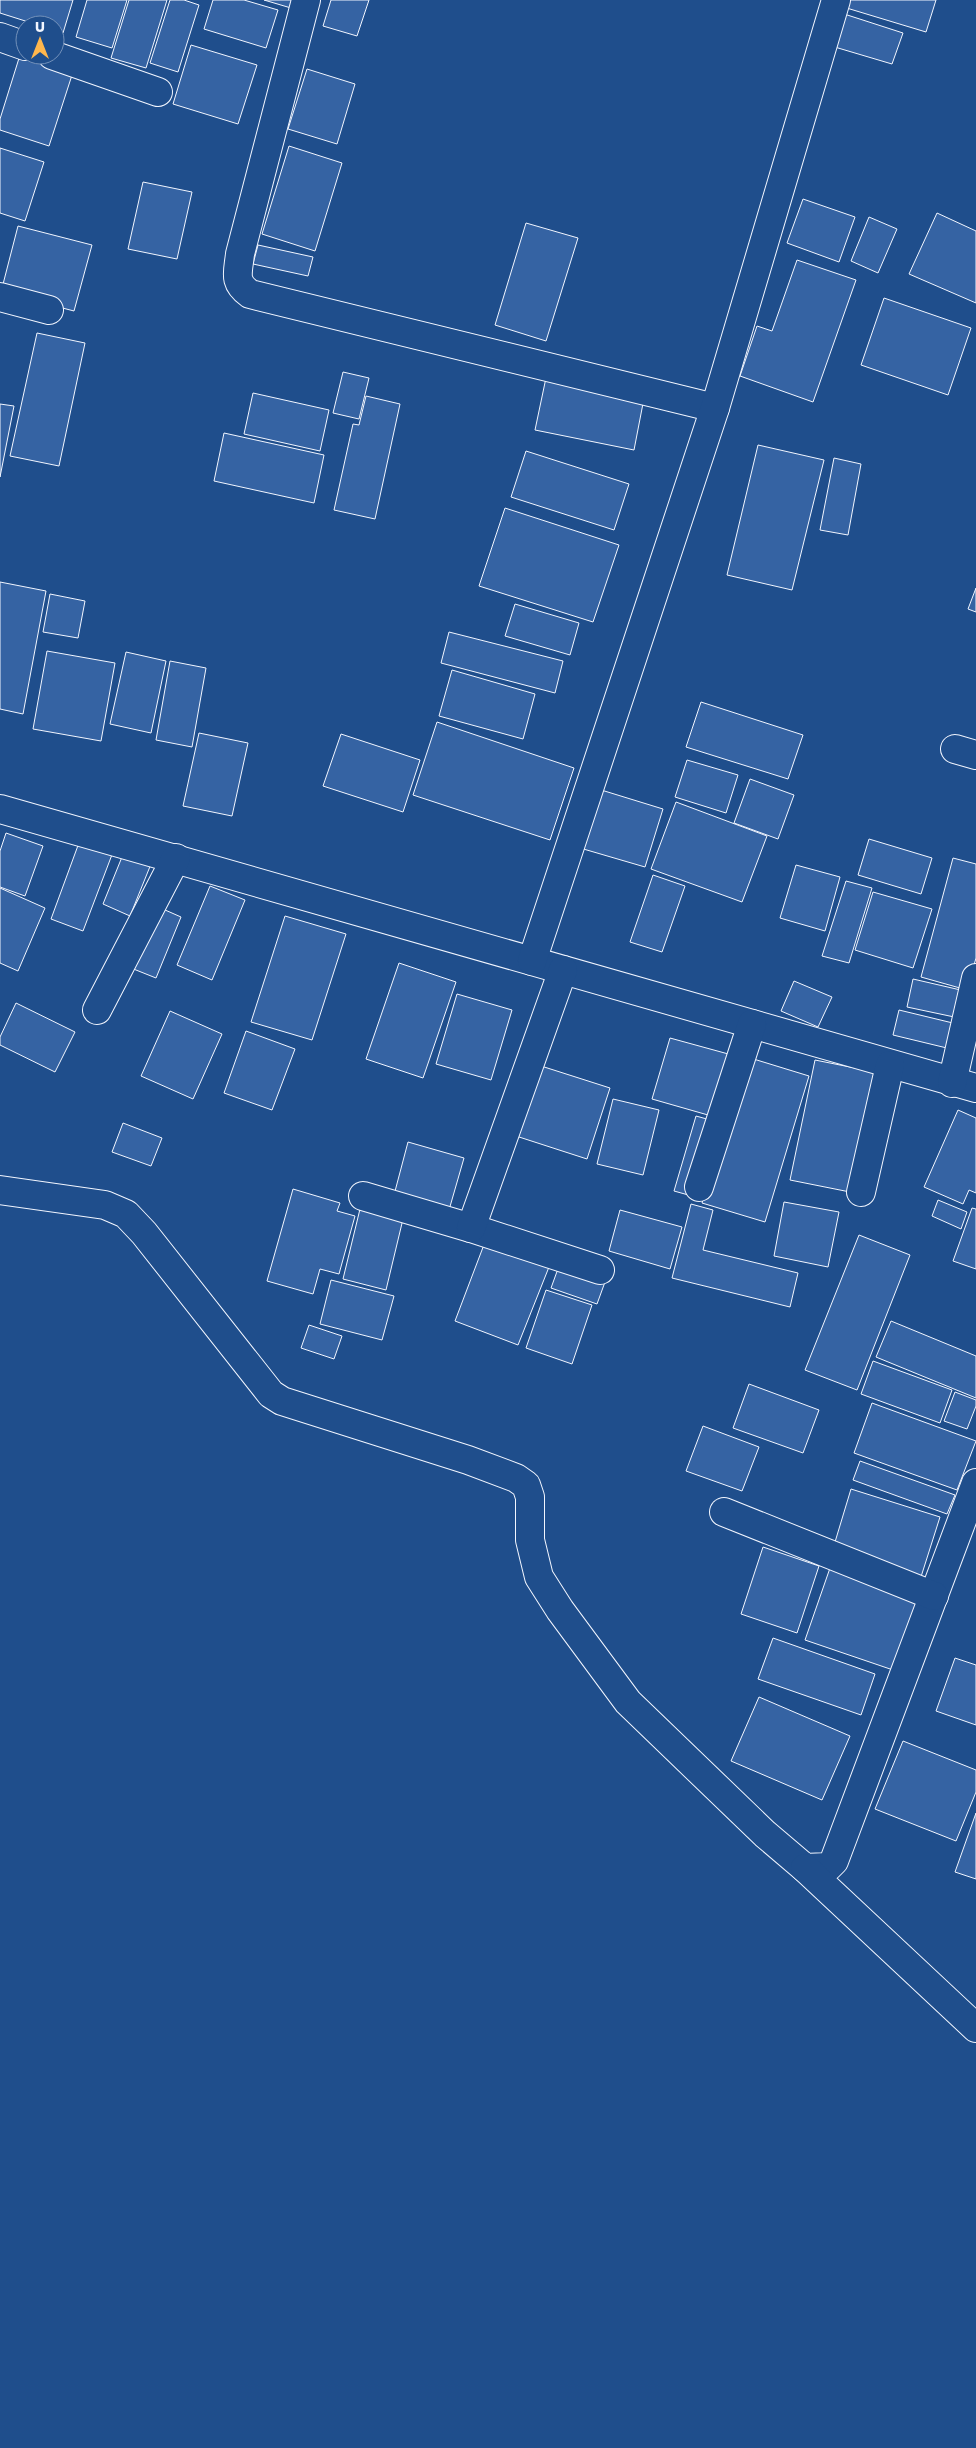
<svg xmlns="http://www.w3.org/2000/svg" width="976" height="2448" font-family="Poppins,sans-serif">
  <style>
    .building { fill: #3563a3; stroke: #f2f6ff }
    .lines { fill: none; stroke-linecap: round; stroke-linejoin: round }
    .minor-casing { stroke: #f2f6ff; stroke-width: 30 }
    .minor { stroke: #1f4e8c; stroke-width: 28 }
  </style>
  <rect width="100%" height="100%" fill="#1f4e8c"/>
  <!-- building -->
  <g class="building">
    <polygon points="0,0 73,0 63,33 55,30 55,25 38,25 0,13"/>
    <polygon points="87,0 127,0 112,48 76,37"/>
    <polygon points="129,0 167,0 146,68 111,58"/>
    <polygon points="170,0 184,0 199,5 178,72 150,63"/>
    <polygon points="213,0 244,0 278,10 266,48 204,29"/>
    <polygon points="264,0 293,0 291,8"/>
    <polygon points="331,0 369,0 357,36 323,26"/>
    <polygon points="842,0 936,0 926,32 840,6"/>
    <polygon points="838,12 903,33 892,64 828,45"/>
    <polygon points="191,45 257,65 238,124 173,104"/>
    <polygon points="20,55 73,72 49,146 0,130 0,119"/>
    <polygon points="307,69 355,84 337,144 288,129"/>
    <polygon points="289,146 342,163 315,251 262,234"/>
    <polygon points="0,148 44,162 25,221 0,213"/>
    <polygon points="143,182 192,192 177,259 128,249"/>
    <polygon points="803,199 855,217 839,262 787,243"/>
    <polygon points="937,213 976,231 976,303 909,274"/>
    <polygon points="869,217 897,229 878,273 851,261"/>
    <polygon points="526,223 578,238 546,341 495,325"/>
    <polygon points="18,226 92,245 74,311 1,292"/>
    <polygon points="258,245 313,257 308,276 253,264"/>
    <polygon points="797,260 856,280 813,402 740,376 757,326 772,331"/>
    <polygon points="884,298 971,328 948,395 861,365"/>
    <polygon points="37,333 85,343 59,466 10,456"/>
    <polygon points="343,372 369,378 359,419 333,413"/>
    <polygon points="547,373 645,393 634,450 535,430"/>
    <polygon points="253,393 329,410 320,451 244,434"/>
    <polygon points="366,396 400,404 375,519 334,510 353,424 359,425"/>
    <polygon points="0,404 14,406 0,477"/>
    <polygon points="224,433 324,455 314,503 214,481"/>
    <polygon points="758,445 824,460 792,590 727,575"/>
    <polygon points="526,451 629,484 614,530 511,497"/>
    <polygon points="834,458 861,464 848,535 820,530"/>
    <polygon points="505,508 619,545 593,622 479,586"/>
    <polygon points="0,582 46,591 23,714 0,709"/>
    <polygon points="976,588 976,612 968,609"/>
    <polygon points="50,594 85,601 78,638 43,632"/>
    <polygon points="515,604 579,623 570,655 505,636"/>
    <polygon points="449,632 563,661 555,693 441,663"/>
    <polygon points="47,651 115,663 101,741 33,729"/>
    <polygon points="126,652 166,661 151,733 110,724"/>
    <polygon points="170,661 206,668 192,747 156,740"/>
    <polygon points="452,670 535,694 523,739 439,716"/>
    <polygon points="701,702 803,735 788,779 686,747"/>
    <polygon points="437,722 574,768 550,840 413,795"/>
    <polygon points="199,733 248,743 232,816 183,806"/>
    <polygon points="341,734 420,760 403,812 323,786"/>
    <polygon points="687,760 738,775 726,813 675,797"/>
    <polygon points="750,779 794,795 778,839 734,823"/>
    <polygon points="598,789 663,809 645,867 580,848"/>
    <polygon points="676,802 767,836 742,902 651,869"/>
    <polygon points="6,833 43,846 25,896 0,887 0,851"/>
    <polygon points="869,839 932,858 921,894 858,875"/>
    <polygon points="80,840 113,852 83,931 51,919"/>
    <polygon points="124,852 151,864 130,916 103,904"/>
    <polygon points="953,858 976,864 976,958 967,990 921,977"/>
    <polygon points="796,865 840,877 825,931 780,918"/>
    <polygon points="653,875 685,886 662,952 630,942"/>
    <polygon points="846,881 872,888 849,963 822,956"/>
    <polygon points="210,886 245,900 212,980 177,965"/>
    <polygon points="0,888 45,908 18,971 0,963"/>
    <polygon points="873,892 932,909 913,968 855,950"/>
    <polygon points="156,906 181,917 156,978 131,968"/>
    <polygon points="285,916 346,934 312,1040 251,1022"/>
    <polygon points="399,963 456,982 423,1078 366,1059"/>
    <polygon points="913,979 965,991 959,1018 907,1007"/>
    <polygon points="794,981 832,997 818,1027 781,1011"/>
    <polygon points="457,994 512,1010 491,1080 436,1064"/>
    <polygon points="16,1003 75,1032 55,1072 0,1045 0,1037"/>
    <polygon points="899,1010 957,1024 951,1049 893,1035"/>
    <polygon points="170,1011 222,1034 193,1099 141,1076"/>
    <polygon points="246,1031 295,1049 272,1110 224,1093"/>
    <polygon points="670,1038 732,1055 715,1117 652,1099"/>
    <polygon points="747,1057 809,1076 765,1222 702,1203"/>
    <polygon points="815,1060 880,1073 855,1193 790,1180"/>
    <polygon points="538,1065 610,1088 587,1159 516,1136"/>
    <polygon points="613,1099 659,1110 643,1175 597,1164"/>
    <polygon points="958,1110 976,1118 976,1193 969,1190 963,1204 924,1187"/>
    <polygon points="696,1116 714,1121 692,1196 674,1191"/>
    <polygon points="123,1123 162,1138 151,1166 112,1152"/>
    <polygon points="408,1142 464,1158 449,1210 394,1195"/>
    <polygon points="293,1189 340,1203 337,1211 355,1216 339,1274 320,1269 313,1294 267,1281"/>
    <polygon points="938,1200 967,1212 961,1229 932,1216"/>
    <polygon points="784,1202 839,1212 828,1267 774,1256"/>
    <polygon points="691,1204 713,1210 703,1250 798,1273 790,1307 672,1278"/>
    <polygon points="972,1208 976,1209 976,1269 953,1261"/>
    <polygon points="360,1209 403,1219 386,1290 343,1279"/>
    <polygon points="620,1210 682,1227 670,1269 609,1251"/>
    <polygon points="859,1235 910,1255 857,1390 805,1370"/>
    <polygon points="485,1242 549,1267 518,1345 455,1321"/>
    <polygon points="559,1266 605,1282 597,1304 551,1288"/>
    <polygon points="331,1280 394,1296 382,1340 320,1324"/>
    <polygon points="546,1290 592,1305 572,1364 526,1348"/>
    <polygon points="891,1321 976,1356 976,1398 876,1357"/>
    <polygon points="309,1325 342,1336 334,1359 301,1348"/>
    <polygon points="873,1361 952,1390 940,1423 861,1394"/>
    <polygon points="749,1384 819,1410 803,1453 733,1428"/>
    <polygon points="955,1392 976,1400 976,1406 967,1429 944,1421"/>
    <polygon points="872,1403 976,1441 957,1490 854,1453"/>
    <polygon points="703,1426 759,1447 742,1491 686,1471"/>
    <polygon points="860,1461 955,1495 947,1514 853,1480"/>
    <polygon points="851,1489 940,1517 920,1580 832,1552"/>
    <polygon points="763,1547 819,1566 797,1633 741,1614"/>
    <polygon points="830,1568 920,1598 896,1671 805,1640"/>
    <polygon points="773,1638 875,1674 861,1715 758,1679"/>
    <polygon points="955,1658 976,1665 976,1725 936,1711"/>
    <polygon points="759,1697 850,1736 822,1800 731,1761"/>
    <polygon points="903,1741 976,1770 976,1792 956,1841 875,1809"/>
    <polygon points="976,1813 976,1879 955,1872"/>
  </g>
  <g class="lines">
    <defs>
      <g id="minor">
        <path d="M306,0L240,254C238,273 233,282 250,294L715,408"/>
        <polyline points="0,37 25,46"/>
        <polyline points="52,55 158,92"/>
        <polyline points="0,297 49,310"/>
        <polyline points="955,749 976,755"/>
        <polyline points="0,809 976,1088"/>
        <polyline points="532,961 715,408 836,0"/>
        <polyline points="97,1010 176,858"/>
        <polyline points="952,1083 976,978"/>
        <polyline points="699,1187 752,1024"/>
        <polyline points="0,1190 105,1205 126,1214 144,1233 271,1394 282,1401 468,1460 516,1478 526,1485 530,1497 530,1540 539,1577 560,1610 628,1702 765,1834 805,1868 828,1867 834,1861 976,1483"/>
        <polyline points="861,1192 890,1065"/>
        <polyline points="363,1196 471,1228 600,1270"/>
        <polyline points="471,1228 563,970"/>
        <polyline points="724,1512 934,1596"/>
        <polyline points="805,1868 976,2028"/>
      </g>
    </defs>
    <!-- minor casing -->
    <use href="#minor" class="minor-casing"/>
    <!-- minor -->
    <use href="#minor" class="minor"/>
  </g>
  <!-- north arrow -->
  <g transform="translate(40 40)"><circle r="24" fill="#1f4e8c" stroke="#7391ba"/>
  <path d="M0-4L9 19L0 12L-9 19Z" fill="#ffb74d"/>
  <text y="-8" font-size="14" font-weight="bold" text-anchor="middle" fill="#f2f6ff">U</text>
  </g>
</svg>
